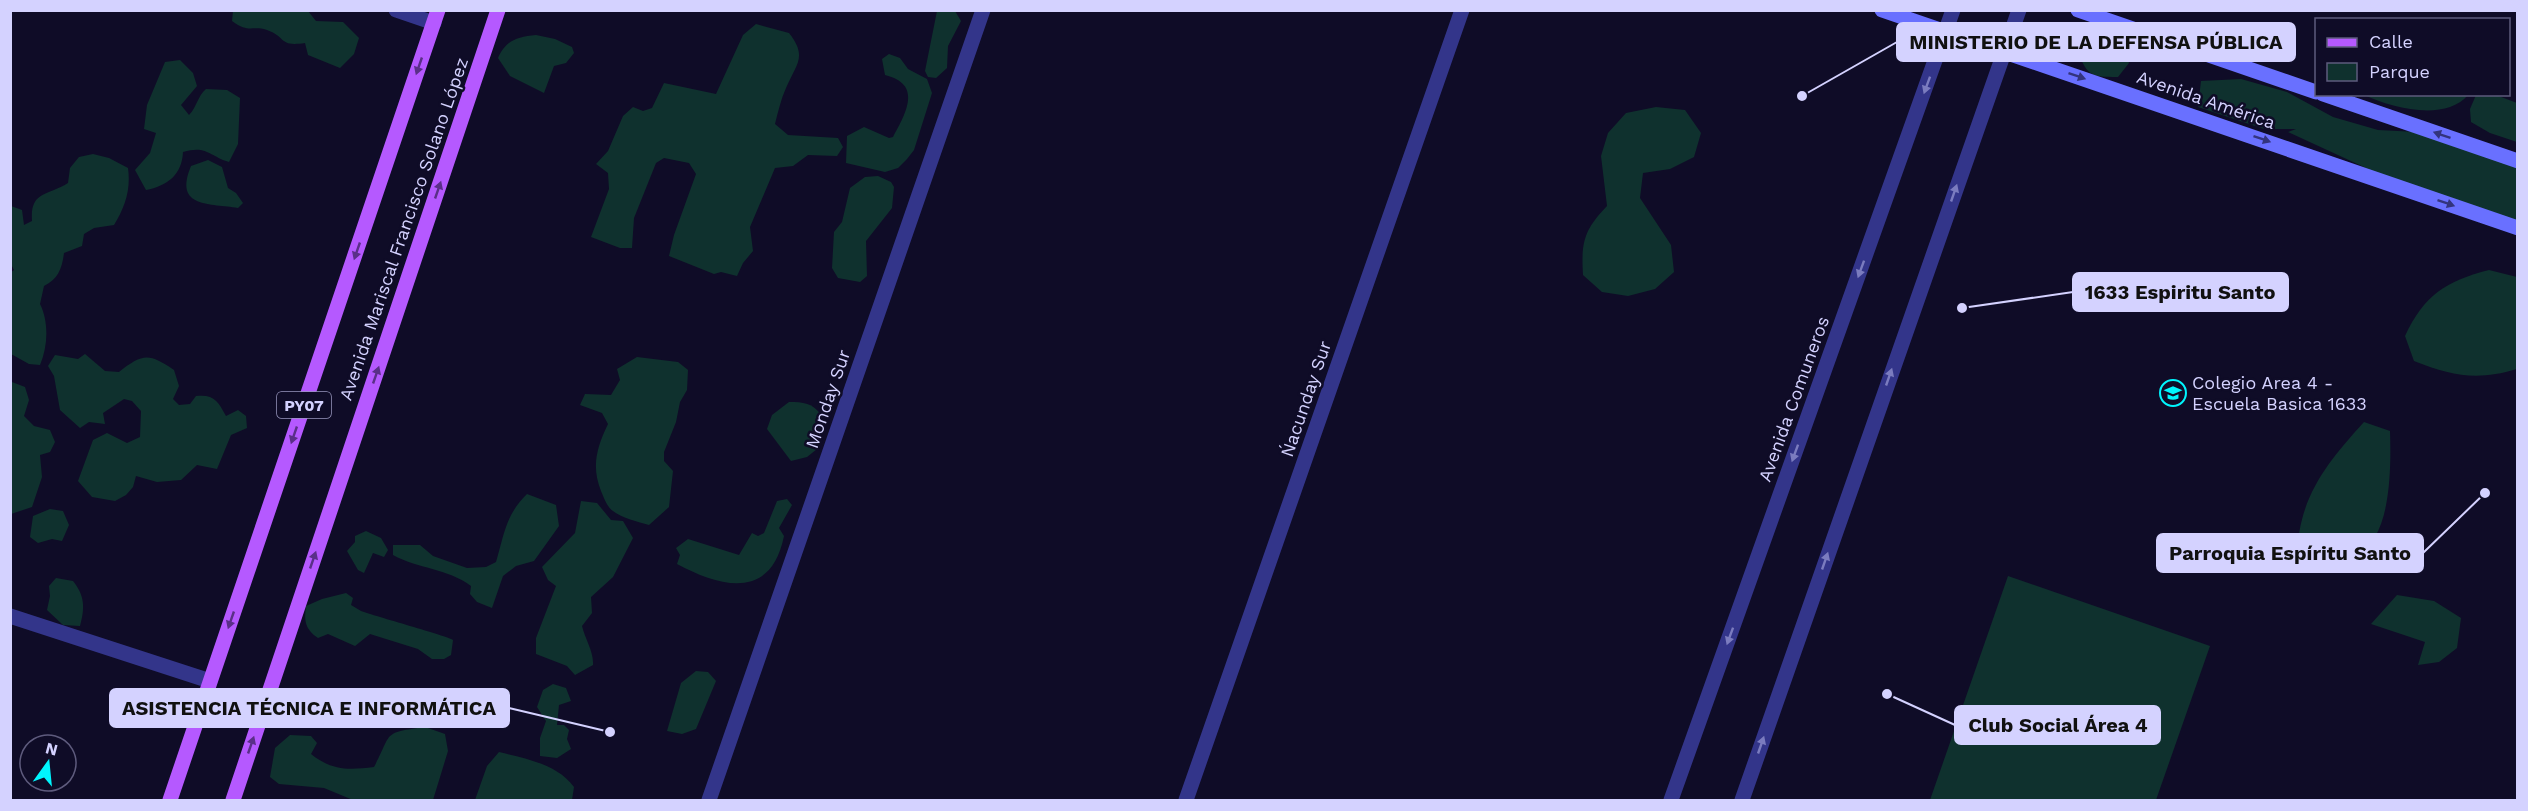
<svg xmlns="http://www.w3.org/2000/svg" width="2528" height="811" font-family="'Work Sans',sans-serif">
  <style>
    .green { fill: #0f312e }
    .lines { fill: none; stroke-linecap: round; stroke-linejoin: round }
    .minor { stroke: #33358a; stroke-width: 15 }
    .secondary { stroke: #6970ff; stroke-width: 15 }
    .primary { stroke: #b559ff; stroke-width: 15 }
    .oneway { fill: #5a2f88 }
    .oneway2 { fill: #33347d }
    .oneway3 { fill: #7b7cbf }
    .labels { text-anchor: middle; stroke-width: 5; stroke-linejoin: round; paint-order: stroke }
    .shield { fill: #0f0c27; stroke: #9997be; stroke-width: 1.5 }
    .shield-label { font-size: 16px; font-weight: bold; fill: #d4d2ff }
    .street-label { font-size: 18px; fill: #d4d2ff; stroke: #0f0c27 }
    .poi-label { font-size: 18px; fill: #d4d2ff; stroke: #0f0c27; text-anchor: start }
    .leader { fill: none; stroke: #d4d2ff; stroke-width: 2 }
    .callout-dot { fill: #d4d2ff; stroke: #0f0c27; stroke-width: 2 }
    .callout { fill: #d4d2ff; stroke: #d4d2ff; stroke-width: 2 }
    .callout-label { font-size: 20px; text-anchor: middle; font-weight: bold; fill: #111 }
  </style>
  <rect width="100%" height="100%" fill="#0f0c27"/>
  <!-- green -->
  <g class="green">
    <path d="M233,11H308L316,21L343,22L359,38L354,54L340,68L308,55L305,43C278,47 287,37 267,30C251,25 250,34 232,21Z"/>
    <polygon points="937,11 955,11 961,21 948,46 947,68 936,78 928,77 925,71"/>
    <path d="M756,24L789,33C808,57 796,64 786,88C781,99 778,112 775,124L788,135L838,138L843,147L837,156L808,155L793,166L775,168L750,227L753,251L743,263L737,276L721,272L714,274L669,256L674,235L696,174L689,163L664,158L656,163L634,218L632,248H620L591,237L609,189L608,173L596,164L608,151L623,116L633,107L643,111L652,108L664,83L716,94L743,35Z"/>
    <path d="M536,35L555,39L572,47L574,53L566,63L554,66L544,93L510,76L498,58C506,40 517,37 536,35Z"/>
    <path d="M2098,35L2123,43L2129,63L2118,77C2088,77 2087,75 2076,47Z"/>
    <path d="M889,54L900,58L908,69L927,79L932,93L914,150L907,159L898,168L885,172L846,163L847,136L864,127L889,138L893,137C907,112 922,84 885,75L882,59Z"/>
    <path d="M180,60L193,73L197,86L181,105L189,115C197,107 197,97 206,89L227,90L240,98L238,144L229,162C209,156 207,145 183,152C182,175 167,186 146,190L135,170L150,153L156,133L144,129L147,105L165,62Z"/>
    <polygon points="2241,79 2287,92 2333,117 2378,130 2437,133 2517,157 2517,226 2429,197 2288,132 2296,129 2264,129 2198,107 2201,81"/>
    <path d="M2364,95H2468C2445,122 2392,108 2364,95Z"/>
    <polygon points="2476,95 2496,95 2517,103 2517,142 2490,133 2471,122 2470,109"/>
    <path d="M1656,107L1685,110L1701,133L1694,157L1670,169L1643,173L1640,198L1671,245L1674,272L1655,289L1628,296L1602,292L1583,275C1581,242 1584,230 1607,206L1601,156L1608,133L1626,113Z"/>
    <path d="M93,154L109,158L128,168C131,190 125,207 114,225L94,228L84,234L82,246L64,253C62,269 58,279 44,286L40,304C49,322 48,346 40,365L29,364L11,354L10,273L14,270L11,264V206L22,210L24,225L32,221C30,191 47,196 68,183L70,168L79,157Z"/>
    <path d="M208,160L222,167L228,188L236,193L243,203L238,208C211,203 173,209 191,166Z"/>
    <polygon points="878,176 891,182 894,187 892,208 866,241 867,276 860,282 838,278 832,268 834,232 842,222 850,188 865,177"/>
    <path d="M2489,270L2517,277V369C2477,381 2452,376 2414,361L2405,336C2424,295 2446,281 2489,270Z"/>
    <path d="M85,354L105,371L119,372C143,353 149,353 174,370L179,386L173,399L179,405L190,404L196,396C214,394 218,401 226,416L238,410L246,416L247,428L231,435L217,469L197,465L181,480L157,482L136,476L133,487L126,495L115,501L92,497L78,481L93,440L107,433L127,443L140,437L141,411L132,401L124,399L103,413L105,424L89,422L80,428L60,410L54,376L48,366L55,355L78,359Z"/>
    <path d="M637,357L678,362L688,370L687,390L680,402L676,422L664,452V461L673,471L669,507L649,525C638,522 622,518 613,511C607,507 604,498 601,491C591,466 597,447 608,424L602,413L580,405L585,394L611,395L620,380L617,369Z"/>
    <polygon points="12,382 25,387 29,400 24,416 34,426 50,430 55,442 50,452 40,455 42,477 32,507 11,514"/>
    <path d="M789,402C803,402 813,403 821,415L817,449L807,457L791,461L767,429L772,415Z"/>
    <path d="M2364,422L2390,431C2391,462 2391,510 2375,537C2372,542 2339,564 2331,571L2297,558C2298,498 2326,464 2364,422Z"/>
    <path d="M527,494L556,505L559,526L534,561L516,566L503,576L492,608L477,602L470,594L471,586C447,568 418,569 393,555V545H420L433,556L467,568L486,567L496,562C504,535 506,514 527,494Z"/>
    <path d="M787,499L792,505L779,528L784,536C771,600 722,588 677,564L680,555L676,548L688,539L739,555L752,533L758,536L764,533L777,501Z"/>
    <path d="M581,501L597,503L611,520L623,521L633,538L613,577L591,597L592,613L582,626C585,639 594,652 593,665L575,675L567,666L536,654V638L556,586L548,580L542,567L575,533Z"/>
    <polygon points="50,509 63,511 69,525 62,541 52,539 38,543 30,537 33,516"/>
    <polygon points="366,531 381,538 388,550 384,557 373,553 364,573 358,570 347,551 355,542 355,536"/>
    <polygon points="2008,576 2210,646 2156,800 1930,800"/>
    <path d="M56,578L73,581C85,596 85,608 80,626L63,625L47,610L50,596L49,586Z"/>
    <path d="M346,593L353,598L351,605L361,611C374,616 448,636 453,640L451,655L444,659H432L418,649L370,634L355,646L328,634L318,638C305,629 304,621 306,606L322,599Z"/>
    <polygon points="2397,595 2434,601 2461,618 2457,648 2439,662 2418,665 2425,642 2371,624"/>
    <polygon points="696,671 708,672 716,681 696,729 682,734 667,731 681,683"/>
    <polygon points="553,684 566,688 571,701 559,705 557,725 564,725 569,730 567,739 571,749 557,758 540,756 540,738 546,721 537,707 543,690"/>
    <path d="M425,727L445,734L448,751L433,800H353L324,788L279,784L270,777L275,748L290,735L311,736L317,743L311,754C332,771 349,770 374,767C393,732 381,733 425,727Z"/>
    <path d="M499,752C527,759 557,764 574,787L572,800H475L487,766Z"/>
  </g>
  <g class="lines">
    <!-- minor -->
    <g class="minor">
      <polyline points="396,10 434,23"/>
      <polyline points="10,616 210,681"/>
      <polyline points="709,800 983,10"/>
      <polyline points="1186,800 1462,10"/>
      <polyline points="1671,800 1953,10"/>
      <polyline points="1742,800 2019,10"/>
    </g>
    <!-- secondary -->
    <g class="secondary">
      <polyline points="1882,10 2518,228"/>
      <polyline points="2078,10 2316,92"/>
      <polyline points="2323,94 2518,161"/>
    </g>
    <!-- primary -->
    <g class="primary">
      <polyline points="170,800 438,10"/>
      <polyline points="233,800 498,10"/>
    </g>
  </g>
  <!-- one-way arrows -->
  <defs><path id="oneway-solid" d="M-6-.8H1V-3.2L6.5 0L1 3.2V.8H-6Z" transform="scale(1.5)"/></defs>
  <g class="oneway">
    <use href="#oneway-solid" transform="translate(419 66) rotate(109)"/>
    <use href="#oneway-solid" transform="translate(438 190) rotate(-71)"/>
    <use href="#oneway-solid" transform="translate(357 251) rotate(109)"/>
    <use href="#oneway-solid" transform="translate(376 375) rotate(-71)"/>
    <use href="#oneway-solid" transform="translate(294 435) rotate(109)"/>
    <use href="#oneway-solid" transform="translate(313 560) rotate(-71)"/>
    <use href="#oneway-solid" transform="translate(231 620) rotate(109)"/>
    <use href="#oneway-solid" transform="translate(251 745) rotate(-71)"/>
  </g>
  <g class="oneway2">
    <use href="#oneway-solid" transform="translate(2077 76) rotate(19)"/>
    <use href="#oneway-solid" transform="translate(2442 135) rotate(-161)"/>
    <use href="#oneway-solid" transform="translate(2262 139) rotate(19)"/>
    <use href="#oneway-solid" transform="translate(2446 203) rotate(19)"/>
  </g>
  <g class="oneway3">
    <use href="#oneway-solid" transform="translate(1927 85) rotate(110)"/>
    <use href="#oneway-solid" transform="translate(1954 193) rotate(-71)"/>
    <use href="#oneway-solid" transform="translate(1861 269) rotate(110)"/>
    <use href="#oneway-solid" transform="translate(1889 377) rotate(-71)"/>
    <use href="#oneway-solid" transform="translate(1795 453) rotate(110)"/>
    <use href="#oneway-solid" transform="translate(1825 561) rotate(-71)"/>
    <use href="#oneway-solid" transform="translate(1730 636) rotate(110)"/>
    <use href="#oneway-solid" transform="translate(1761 745) rotate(-71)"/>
  </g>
  <!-- icons -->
  <defs>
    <symbol id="school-ring" viewBox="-11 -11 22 22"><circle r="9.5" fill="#0f0c27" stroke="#00f5fd" stroke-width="1.5"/><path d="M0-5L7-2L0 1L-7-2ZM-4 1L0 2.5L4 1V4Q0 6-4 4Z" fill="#00f5fd"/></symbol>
  </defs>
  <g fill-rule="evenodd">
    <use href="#school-ring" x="2158" y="378" width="30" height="30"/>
  </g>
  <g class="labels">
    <!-- shield labels -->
    <rect class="shield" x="277" y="392" width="54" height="26" rx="4.5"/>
    <g class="shield-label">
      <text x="304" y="411">PY07</text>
    </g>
    <!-- street labels -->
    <g class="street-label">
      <text transform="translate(2206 100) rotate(19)" y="6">Avenida América</text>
      <text transform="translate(404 229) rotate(-71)" y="6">Avenida Mariscal Francisco Solano López</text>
      <text transform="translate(828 399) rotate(-71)" y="6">Monday Sur</text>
      <text transform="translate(1306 399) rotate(-71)" y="6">Ńacunday Sur</text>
      <text transform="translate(1794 399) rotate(-70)" y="6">Avenida Comuneros</text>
    </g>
    <!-- poi labels -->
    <g class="poi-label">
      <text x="2192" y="389">Colegio Area 4 -<tspan x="2192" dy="21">Escuela Basica 1633</tspan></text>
    </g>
  </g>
  <!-- callouts -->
  <path class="leader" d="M1802 96L1897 42M1962 308L2073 292M2485 493L2423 553M610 732L509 708M1887 694L1955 725"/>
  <g class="callout-dot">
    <circle cx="1802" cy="96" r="6"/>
    <circle cx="1962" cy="308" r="6"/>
    <circle cx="2485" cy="493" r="6"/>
    <circle cx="610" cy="732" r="6"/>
    <circle cx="1887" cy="694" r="6"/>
  </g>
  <g class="callout">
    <rect x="1897" y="23" width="398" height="38" rx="6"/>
    <rect x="2073" y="273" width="215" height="38" rx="6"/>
    <rect x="2157" y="534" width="266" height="38" rx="6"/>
    <rect x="110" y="689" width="399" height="38" rx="6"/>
    <rect x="1955" y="706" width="205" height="38" rx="6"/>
  </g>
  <g class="callout-label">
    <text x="2096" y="49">MINISTERIO DE LA DEFENSA PÚBLICA</text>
    <text x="2180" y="299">1633 Espiritu Santo</text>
    <text x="2290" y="560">Parroquia Espíritu Santo</text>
    <text x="309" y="715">ASISTENCIA TÉCNICA E INFORMÁTICA</text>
    <text x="2058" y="732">Club Social Área 4</text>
  </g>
  <!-- border -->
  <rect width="2528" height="811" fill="none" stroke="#d4d2ff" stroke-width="24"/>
  <!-- legend -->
  <rect x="2315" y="18" width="195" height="78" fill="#0f0c27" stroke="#5e5b7d" stroke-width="1.5"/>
  <rect x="2327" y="38" width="30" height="9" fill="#b559ff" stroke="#5e5b7d" stroke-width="1.5"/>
  <text x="2369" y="48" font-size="18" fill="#d4d2ff">Calle</text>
  <rect x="2327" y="63" width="30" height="18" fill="#0f312e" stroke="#5e5b7d" stroke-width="1.5"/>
  <text x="2369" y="78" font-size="18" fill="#d4d2ff">Parque</text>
  <!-- north arrow -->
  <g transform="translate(48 763) rotate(15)"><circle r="28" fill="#0f0c27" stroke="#5e5b7d" stroke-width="1.5"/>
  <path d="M0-4.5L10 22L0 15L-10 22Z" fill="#00f5fd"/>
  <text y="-9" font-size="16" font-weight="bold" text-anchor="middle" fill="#d4d2ff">N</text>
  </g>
</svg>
